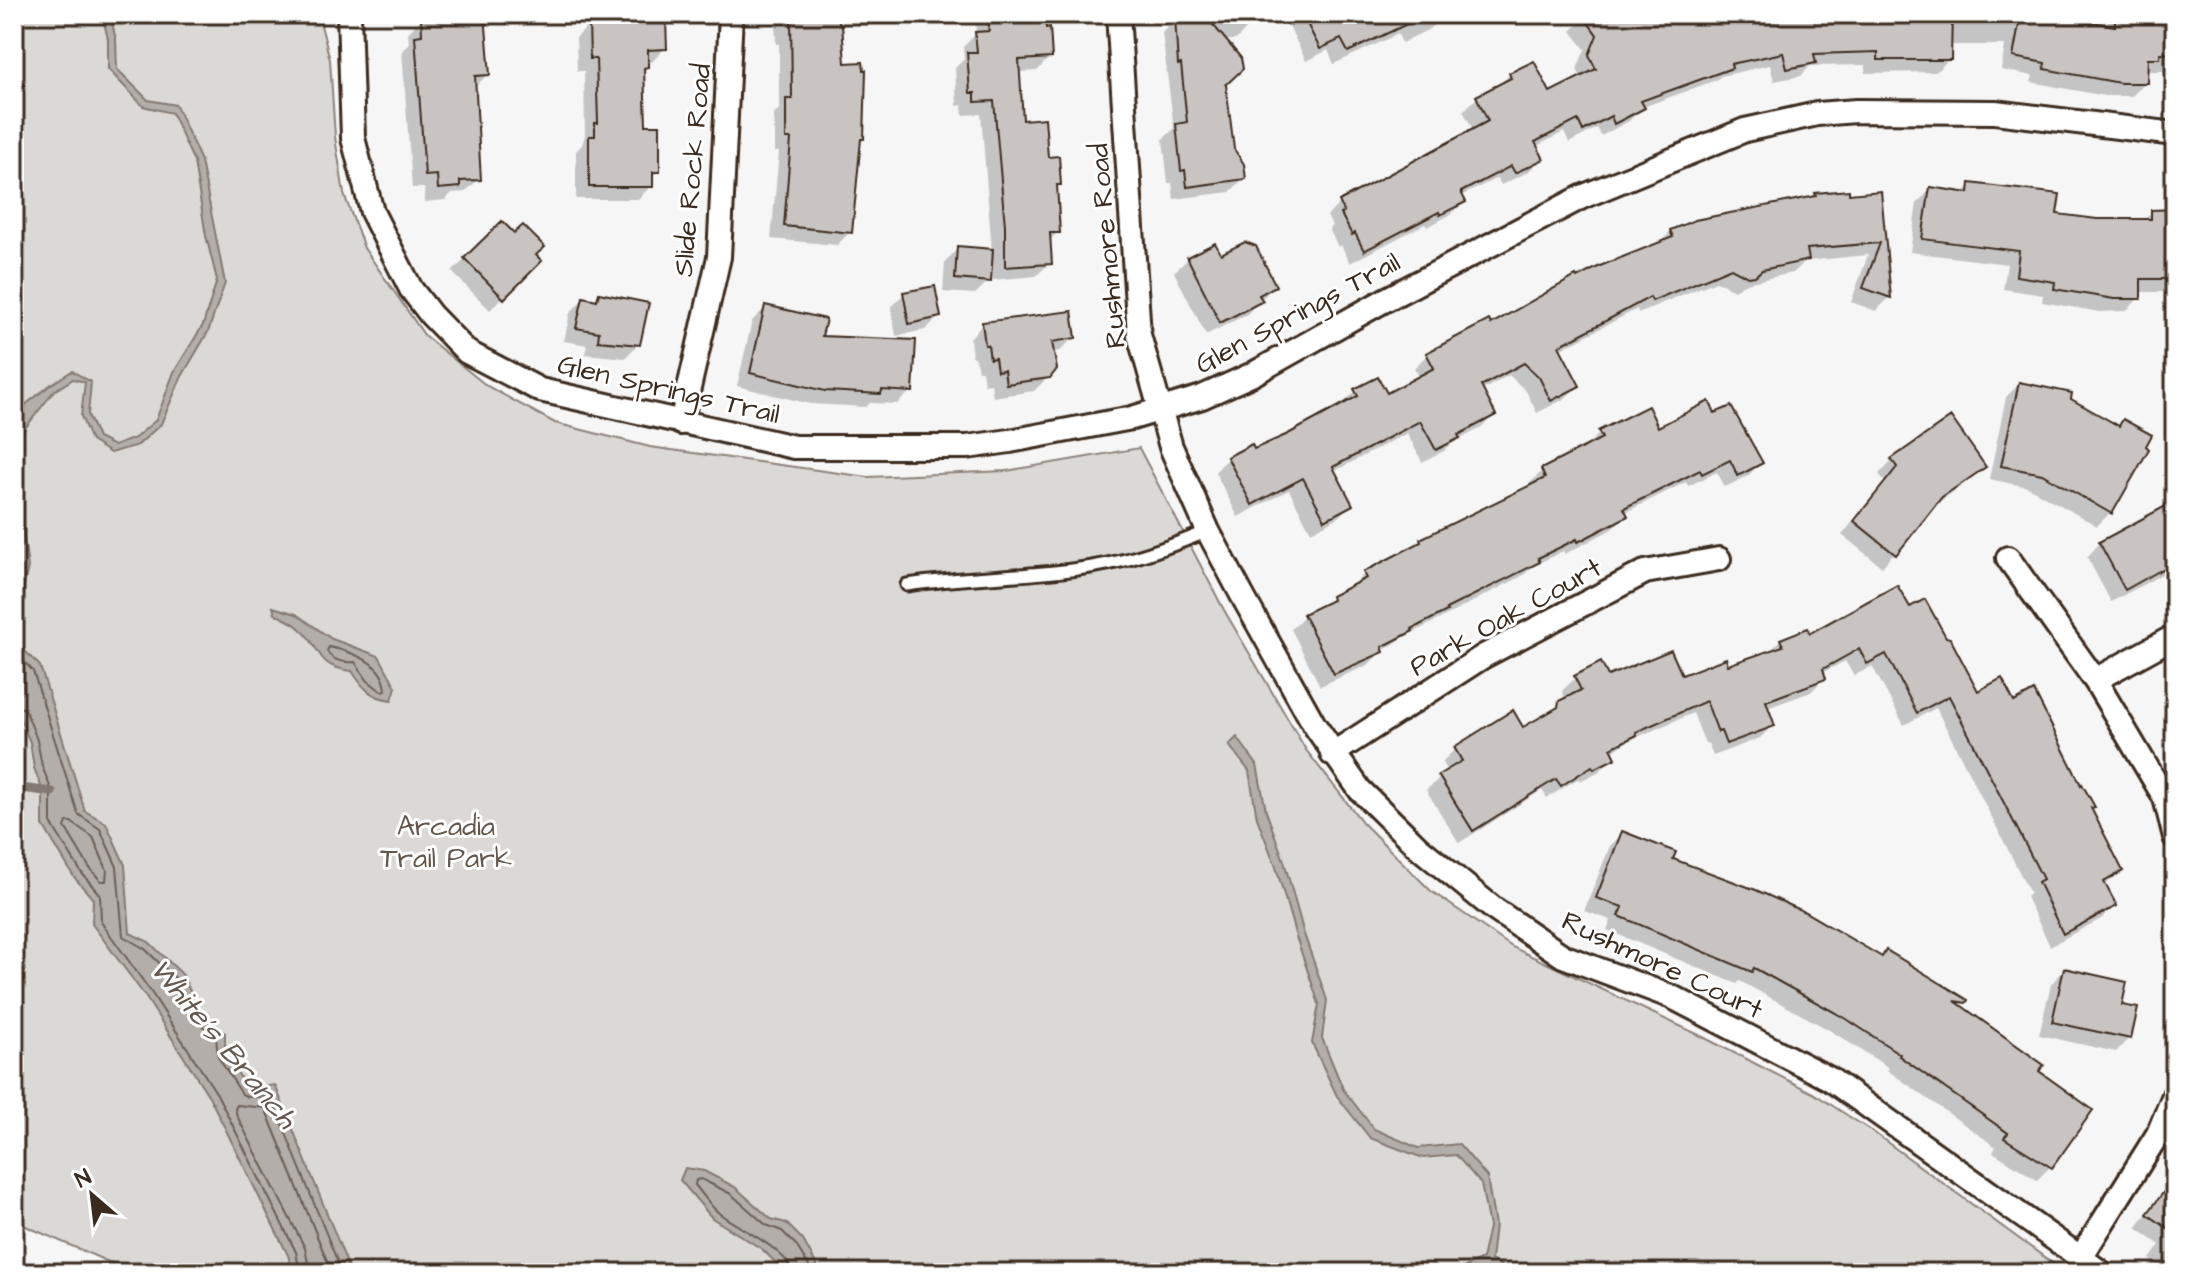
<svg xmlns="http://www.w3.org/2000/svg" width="2189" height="1287" font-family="'Architects Daughter',sans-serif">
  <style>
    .green { fill: #dbd9d6; stroke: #8b827a; stroke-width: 2 }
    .water { fill: #b4aeaa; stroke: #847972; stroke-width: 2 }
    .shadow { fill: #0003 }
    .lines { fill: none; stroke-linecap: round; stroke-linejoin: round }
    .shore { stroke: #6b5f56; stroke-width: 2 }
    .stream { stroke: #847972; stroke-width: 9 }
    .building { fill: #c9c3c1; stroke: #3b2a1e; stroke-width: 2 }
    .lane-casing { stroke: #3b2a1e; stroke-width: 17 }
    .street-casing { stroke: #3b2a1e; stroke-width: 28 }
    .lane { stroke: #fff; stroke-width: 11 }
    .street { stroke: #fff; stroke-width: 22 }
    .labels { text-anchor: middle; stroke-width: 6; stroke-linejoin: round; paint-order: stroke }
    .street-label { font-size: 28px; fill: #3b2a1e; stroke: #fff }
    .park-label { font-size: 28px; fill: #63564c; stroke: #fff }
    .water-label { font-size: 30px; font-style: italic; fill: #65584f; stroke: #fff }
  </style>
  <rect width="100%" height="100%" fill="#f7f6f6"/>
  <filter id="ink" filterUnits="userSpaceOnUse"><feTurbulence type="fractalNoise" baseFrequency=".0125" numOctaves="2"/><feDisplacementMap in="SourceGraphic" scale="16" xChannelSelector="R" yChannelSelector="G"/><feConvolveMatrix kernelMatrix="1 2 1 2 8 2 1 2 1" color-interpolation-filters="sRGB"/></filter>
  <g filter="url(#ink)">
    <!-- green -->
    <polygon class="green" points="14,14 311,14 321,25 330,60 335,137 344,194 364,248 425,336 487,386 555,423 650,447 868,477 1006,471 1139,448 1224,610 1306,750 1363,823 1431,891 1512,947 1699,1035 1813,1093 1873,1132 2066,1273 134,1273 14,1221"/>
    <!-- water -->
    <g class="water">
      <polygon points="102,14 110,14 116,40 117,69 148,100 176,105 201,161 225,283 208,332 181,378 161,424 138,445 110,453 91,441 81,416 85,382 73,379 54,391 23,431 15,475 28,567 14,631 14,414 50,385 72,371 91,382 88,415 98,438 114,446 135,438 156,420 174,372 203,325 217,280 206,236 194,162 172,113 143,106 108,69 108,39"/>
      <path d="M273,607L296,614L332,639L379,656L396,687L392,700C371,698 363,688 352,671C313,667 323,646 298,627C292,621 282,618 275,614Z"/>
      <polygon points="14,640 40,666 85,811 106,823 125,865 130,933 149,942 183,975 200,1014 225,1033 225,1054 248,1089 275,1085 351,1273 293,1273 288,1255 210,1098 145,996 92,924 93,899 74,877 43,825 43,791 34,768 30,742 14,705"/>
      <polygon points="1237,737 1257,765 1266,811 1284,861 1304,934 1327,1000 1322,1038 1343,1089 1374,1129 1418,1148 1459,1144 1487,1177 1495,1225 1491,1260 1514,1273 1495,1273 1487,1269 1480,1273 1453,1273 1482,1259 1489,1227 1481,1184 1456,1155 1423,1158 1370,1138 1337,1096 1312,1043 1319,1004 1296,937 1276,867 1257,818 1249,771 1229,745"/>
      <polygon points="685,1168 704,1171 735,1187 771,1219 786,1223 803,1240 821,1273 786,1273 762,1249 712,1218 680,1180"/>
    </g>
    <!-- shadow -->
    <g class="shadow">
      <polygon points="584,14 650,14 650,23 665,48 652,62 646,62 642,70 644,127 658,171 651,178 651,186 638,199 576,199 576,151 582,145 585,135 584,71 577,71 576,38 585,29"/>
      <polygon points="775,14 839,14 843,65 862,139 859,142 850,232 837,245 771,239 779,152 774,152 774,114 779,109 779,44 776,44"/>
      <polygon points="975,14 1043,14 1050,57 1037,71 1017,72 1021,122 1046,159 1059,184 1055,188 1058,232 1048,242 1050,263 1036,276 993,280 993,270 990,270 989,281 975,294 943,292 945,262 958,248 992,251 981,114 963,115 962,105 957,106 955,68 964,59 963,47 976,34"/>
      <polygon points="1180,14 1248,14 1249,26 1236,40 1224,40 1224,86 1232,150 1243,179 1230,192 1174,199 1172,183 1168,183 1163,139 1174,129 1162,33"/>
      <polygon points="1295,14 1442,14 1443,15 1429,29 1402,43 1398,34 1334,64 1328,50 1306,61 1287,22"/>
      <polygon points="1589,14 2048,14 2104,26 2115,14 2175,14 2175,71 2146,71 2145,83 2132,96 2105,96 2031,82 2033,76 2001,70 2005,45 1949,45 1949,59 1936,72 1865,73 1865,65 1810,66 1801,76 1774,81 1770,65 1721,76 1716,80 1643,107 1629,121 1601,136 1597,128 1569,143 1564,132 1535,147 1541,159 1528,172 1501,185 1497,178 1461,196 1464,202 1450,215 1427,227 1425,224 1350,263 1341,245 1338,247 1329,229 1332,226 1327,216 1340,203 1474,131 1463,111 1477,98 1496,88 1510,74 1549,94 1581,78 1577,69 1585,49 1571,31"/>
      <polygon points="421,19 488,74 474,88 479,179 465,192 452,193 445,200 425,202 424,188 412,188 402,51 409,44 408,33"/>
      <polygon points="1971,185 2055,215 2097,221 2143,221 2152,212 2175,211 2175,292 2139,292 2139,298 2126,311 2099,312 2042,302 2043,295 2003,289 2007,264 1910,252 1917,203 1930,190 1962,194"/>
      <polygon points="1879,193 1889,298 1876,311 1851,302 1868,255 1806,261 1793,273 1746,283 1734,290 1716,281 1638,313 1637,309 1559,350 1578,386 1564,399 1537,413 1526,391 1509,375 1481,391 1494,415 1481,428 1451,444 1444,451 1422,462 1407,433 1333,472 1350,505 1337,518 1311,532 1289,490 1238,517 1215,472 1228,458 1254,452 1343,406 1342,404 1356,391 1386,396 1420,378 1414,368 1427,355 1490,326 1577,281 1658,245 1671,231 1813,199 1816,195"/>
      <polygon points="502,223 539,261 490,310 452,272"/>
      <polygon points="1214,246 1220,257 1274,286 1247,314 1206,335 1174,272 1188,259"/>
      <polygon points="904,294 939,317 925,330 896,336 891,307"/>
      <polygon points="600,295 638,344 625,358 585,354 587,345 564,341 570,313 583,299 593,301"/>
      <polygon points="766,307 820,338 911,391 897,404 870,403 866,407 810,404 737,386 752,321"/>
      <polygon points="983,324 1073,338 1060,351 1052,352 1048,377 1034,391 993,397 991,383 984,384 982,371 978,371 975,357 972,357 970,338"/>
      <polygon points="2019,384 2069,400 2117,428 2123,421 2110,513 2097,526 2028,487 1989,479 2006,397"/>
      <polygon points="1714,416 1743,434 1746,433 1761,462 1748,476 1725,487 1717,472 1688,486 1686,482 1624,513 1625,516 1612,529 1565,554 1563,551 1533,566 1524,575 1403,638 1381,652 1368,665 1320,686 1291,629 1304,616 1351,587 1364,574 1413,549 1421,541 1530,487 1529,484 1542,471 1586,446 1600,433 1657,430"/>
      <polygon points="1892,460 1983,467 1970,480 1933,506 1882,567 1842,535 1885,482 1879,474"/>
      <polygon points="2175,503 2175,567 2111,602 2087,557 2100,543"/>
      <polygon points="1909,610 1977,694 2013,704 2089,809 2121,871 2104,886 2115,905 2101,919 2050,946 2026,897 2030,893 1936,708 1904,725 1872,666 1854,676 1845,661 1822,673 1824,678 1811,692 1767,708 1773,725 1760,738 1713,756 1708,743 1705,744 1693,713 1628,741 1611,753 1613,758 1600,771 1580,781 1579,778 1547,798 1542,790 1459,843 1426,790 1447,772 1442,762 1455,749 1513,713 1523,730 1548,715 1566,700 1562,691 1575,678 1681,677 1727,668 1769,652 1781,640"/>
      <polygon points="2175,704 2175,742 2162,717"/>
      <polygon points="1623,833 1670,861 1881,959 1965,1002 1960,1007 2036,1071 2050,1167 2037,1180 1993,1152 1996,1147 1887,1070 1889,1068 1831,1031 1740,981 1737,984 1607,930 1611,920 1584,911 1610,846"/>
      <polygon points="2064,970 2120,1006 2129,1038 2116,1052 2039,1035 2051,984"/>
      <polygon points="2175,1178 2175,1273 2168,1273 2150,1259 2160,1245 2136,1228"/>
    </g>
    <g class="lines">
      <!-- shore -->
      <g class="shore">
        <path d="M329,647C352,652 384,662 386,690L381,691L367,680L355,662C345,663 331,661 327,651Z"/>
        <polyline points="14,651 33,671 78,814 100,829 117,867 123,936 145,949 176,979 193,1018 216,1037 218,1057 242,1094 248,1097 271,1096 342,1273"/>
        <polyline points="14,705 25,709 37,740 42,766 51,789 51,823 81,872 100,895 101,922 151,992 217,1094 296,1252 300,1273"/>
        <polygon points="67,822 71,822 93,837 107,870 106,881 101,881 89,867 65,827"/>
        <polyline points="310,1273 305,1248 237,1116 235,1109 237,1105 265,1108 332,1273"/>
        <path d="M792,1273C789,1250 738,1228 720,1214C710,1206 703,1194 695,1185L696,1180L701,1179L731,1194L766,1225L782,1231L796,1245L813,1273"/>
      </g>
      <!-- stream -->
      <polyline class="stream" points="14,787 52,792"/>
    </g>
    <!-- building -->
    <g class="building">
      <polygon points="463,14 485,14 490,75 475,76 481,180 460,181 460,187 438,189 437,175 425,176 415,36 422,35 421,17"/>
      <polygon points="791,14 839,14 839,25 842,25 845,63 863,62 864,70 866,70 864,139 861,139 852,233 784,226 791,139 786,139 786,99 792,99"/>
      <polygon points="988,14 1045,14 1046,28 1050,27 1052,58 1019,60 1023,120 1045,118 1048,157 1059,156 1061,185 1057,185 1060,233 1050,233 1052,264 1005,267 1005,226 994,101 975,102 975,93 970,93 967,52 977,52 975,32 989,31"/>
      <polygon points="1182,14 1204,14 1241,58 1243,69 1226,85 1234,149 1244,164 1246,179 1187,187 1185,170 1181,171 1176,124 1187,122 1181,64 1178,65 1175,17 1182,17"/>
      <polygon points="1302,14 1428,14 1348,52 1341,39 1320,49"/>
      <polygon points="1582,14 1952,14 1951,60 1878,60 1878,52 1814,54 1816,63 1787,69 1783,53 1731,64 1732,68 1641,101 1645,108 1614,124 1611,116 1583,131 1578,120 1535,142 1544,159 1515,173 1511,166 1461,192 1466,202 1440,215 1439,212 1364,251 1355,233 1352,235 1341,214 1344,212 1339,201 1488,121 1476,96 1511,78 1509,73 1534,61 1550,92 1596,69 1589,55 1597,35"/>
      <polygon points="2021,14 2062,14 2062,17 2115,26 2115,14 2175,14 2175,54 2160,53 2160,58 2148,58 2147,83 2120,83 2044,69 2045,63 2013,57"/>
      <polygon points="666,20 667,49 648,50 648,67 644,68 646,125 660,125 660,172 653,172 653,187 589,187 589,136 595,136 595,123 598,123 596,59 590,59 589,22"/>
      <polygon points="1970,183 2060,194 2057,214 2097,219 2151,219 2151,210 2175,209 2175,279 2141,279 2141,299 2114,299 2054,289 2055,282 2016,276 2019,251 1922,239 1930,187 1969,193"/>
      <polygon points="1849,190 1849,194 1881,191 1891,298 1863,288 1880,243 1807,249 1809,260 1762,270 1755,276 1748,277 1731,268 1652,301 1650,297 1559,346 1580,386 1551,401 1539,377 1524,363 1481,386 1496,415 1458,435 1460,438 1436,450 1420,421 1333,467 1353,505 1325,520 1303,478 1252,505 1227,457 1252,444 1254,449 1288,434 1358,396 1354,389 1378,377 1387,393 1434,368 1426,353 1489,320 1491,324 1576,276 1577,278 1600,266 1673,237 1670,230 1695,220 1816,196 1815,193"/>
      <polygon points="502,221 514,233 523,225 545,247 536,255 542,261 504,299 464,258"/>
      <polygon points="1245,242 1256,246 1276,286 1259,295 1263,301 1220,323 1187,257 1215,243 1221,254"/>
      <polygon points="957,246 993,249 991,282 955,279"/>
      <polygon points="935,286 941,317 909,324 903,292"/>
      <polygon points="599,293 649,303 640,345 598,341 599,332 576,328 583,297 597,300"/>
      <polygon points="765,305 826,319 822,336 916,340 913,392 882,390 881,394 825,391 750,373"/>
      <polygon points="1072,311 1076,338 1052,342 1057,369 1050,378 1006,384 1004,370 997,371 995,358 990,359 988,345 985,345 982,322"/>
      <polygon points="2019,382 2072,393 2071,399 2119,426 2123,419 2152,435 2146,446 2149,449 2112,514 2042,474 2001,466"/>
      <polygon points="1709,401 1715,413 1731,406 1763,463 1738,476 1730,460 1702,474 1700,470 1624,508 1628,516 1578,542 1577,539 1538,558 1540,562 1446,609 1447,611 1412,629 1413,631 1382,647 1384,652 1334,674 1303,614 1332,600 1331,596 1366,578 1363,572 1421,542 1420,539 1545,478 1541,469 1602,438 1598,431 1648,406 1658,427"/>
      <polygon points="1951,417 1986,467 1942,497 1896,555 1854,521 1897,467 1891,459"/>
      <polygon points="2175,501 2175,562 2125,590 2099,542"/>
      <polygon points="1897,585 1910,607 1925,599 1946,637 1950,638 1978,691 2002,678 2014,702 2034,691 2081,785 2082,784 2095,807 2091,808 2123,871 2104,882 2117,906 2063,934 2038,882 2043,879 1949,696 1917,713 1886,654 1867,664 1859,649 1823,669 1826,679 1766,701 1775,726 1726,744 1721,731 1718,732 1706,701 1636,732 1637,735 1611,748 1616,758 1594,769 1592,766 1561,786 1556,779 1473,831 1438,775 1462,761 1454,747 1513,710 1523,727 1558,707 1559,701 1581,690 1574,676 1601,662 1608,676 1671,650 1682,675 1726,658 1728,665 1783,646 1780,639 1808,628 1810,633"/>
      <polygon points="1622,831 1676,852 1673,859 1756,890 1805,912 1882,957 1886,950 1968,1000 1966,1003 1955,1001 2044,1065 2039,1071 2093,1110 2052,1168 2004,1138 2008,1133 1899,1056 1900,1054 1845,1018 1754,968 1752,972 1619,916 1623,907 1596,898"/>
      <polygon points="2064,968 2127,982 2122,1005 2138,1008 2131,1039 2052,1022"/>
      <polygon points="2175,1177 2175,1233 2147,1214"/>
    </g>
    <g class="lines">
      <defs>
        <path id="lane" d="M907,585C978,574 1051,578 1121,561C1151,554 1179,543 1208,531"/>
        <g id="street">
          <polyline points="349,14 353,138 372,212 411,289 431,315 467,352 540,390 794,447 967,447 1010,441 1132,418 1202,397 1253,374 1385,300 1582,197 1745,130 1817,114 1856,111 1995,112 2175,134"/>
          <polyline points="1118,14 1139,335 1171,447 1208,531 1243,597 1315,726 1360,790 1418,847 1494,909 1563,956 1672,997 1830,1079 2102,1273"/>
          <polyline points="681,423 719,257 731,14"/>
          <polyline points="2008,558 2095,680 2165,798 2175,837"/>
          <polyline points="2095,680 2175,636"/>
          <polyline points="1332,754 1484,656 1645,572 1719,559"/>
          <polyline points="2081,1257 2158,1134 2175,1093"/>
        </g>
      </defs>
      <!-- lane casing -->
      <use href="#lane" class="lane-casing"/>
      <!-- street casing -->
      <use href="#street" class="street-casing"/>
      <!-- lane -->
      <use href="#lane" class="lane"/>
      <!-- street -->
      <use href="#street" class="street"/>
    </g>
  </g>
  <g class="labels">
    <!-- street labels -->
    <g class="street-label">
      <text transform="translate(691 170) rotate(-85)" y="10">Slide Rock Road</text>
      <text transform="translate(1106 246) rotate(-95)" y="10">Rushmore Road</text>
      <text transform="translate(1297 312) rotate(-28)" y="10">Glen Springs Trail</text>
      <text transform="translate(669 388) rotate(13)" y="10">Glen Springs Trail</text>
      <text transform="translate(1505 616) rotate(-29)" y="10">Park Oak Court</text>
      <text transform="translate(1663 964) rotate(25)" y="10">Rushmore Court</text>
    </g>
    <!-- park labels -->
    <g class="park-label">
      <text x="446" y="835">Arcadia<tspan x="446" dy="32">Trail Park</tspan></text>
    </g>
    <!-- water labels -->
    <g class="water-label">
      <text transform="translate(224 1043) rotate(50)" y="10">White's Branch</text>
    </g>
  </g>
  <!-- margin -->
  <rect width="2189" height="1287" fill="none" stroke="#fff" stroke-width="48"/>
  <rect x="24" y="24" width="2141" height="1239" fill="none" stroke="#3b2a1e" stroke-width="3" filter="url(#ink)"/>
  <!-- north arrow -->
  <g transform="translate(92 1195) rotate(332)" stroke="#ffffff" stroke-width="6" paint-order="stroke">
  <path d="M0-6L14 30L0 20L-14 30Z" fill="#3b2a1e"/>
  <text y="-12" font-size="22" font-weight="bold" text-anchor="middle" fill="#3b2a1e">N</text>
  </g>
</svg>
